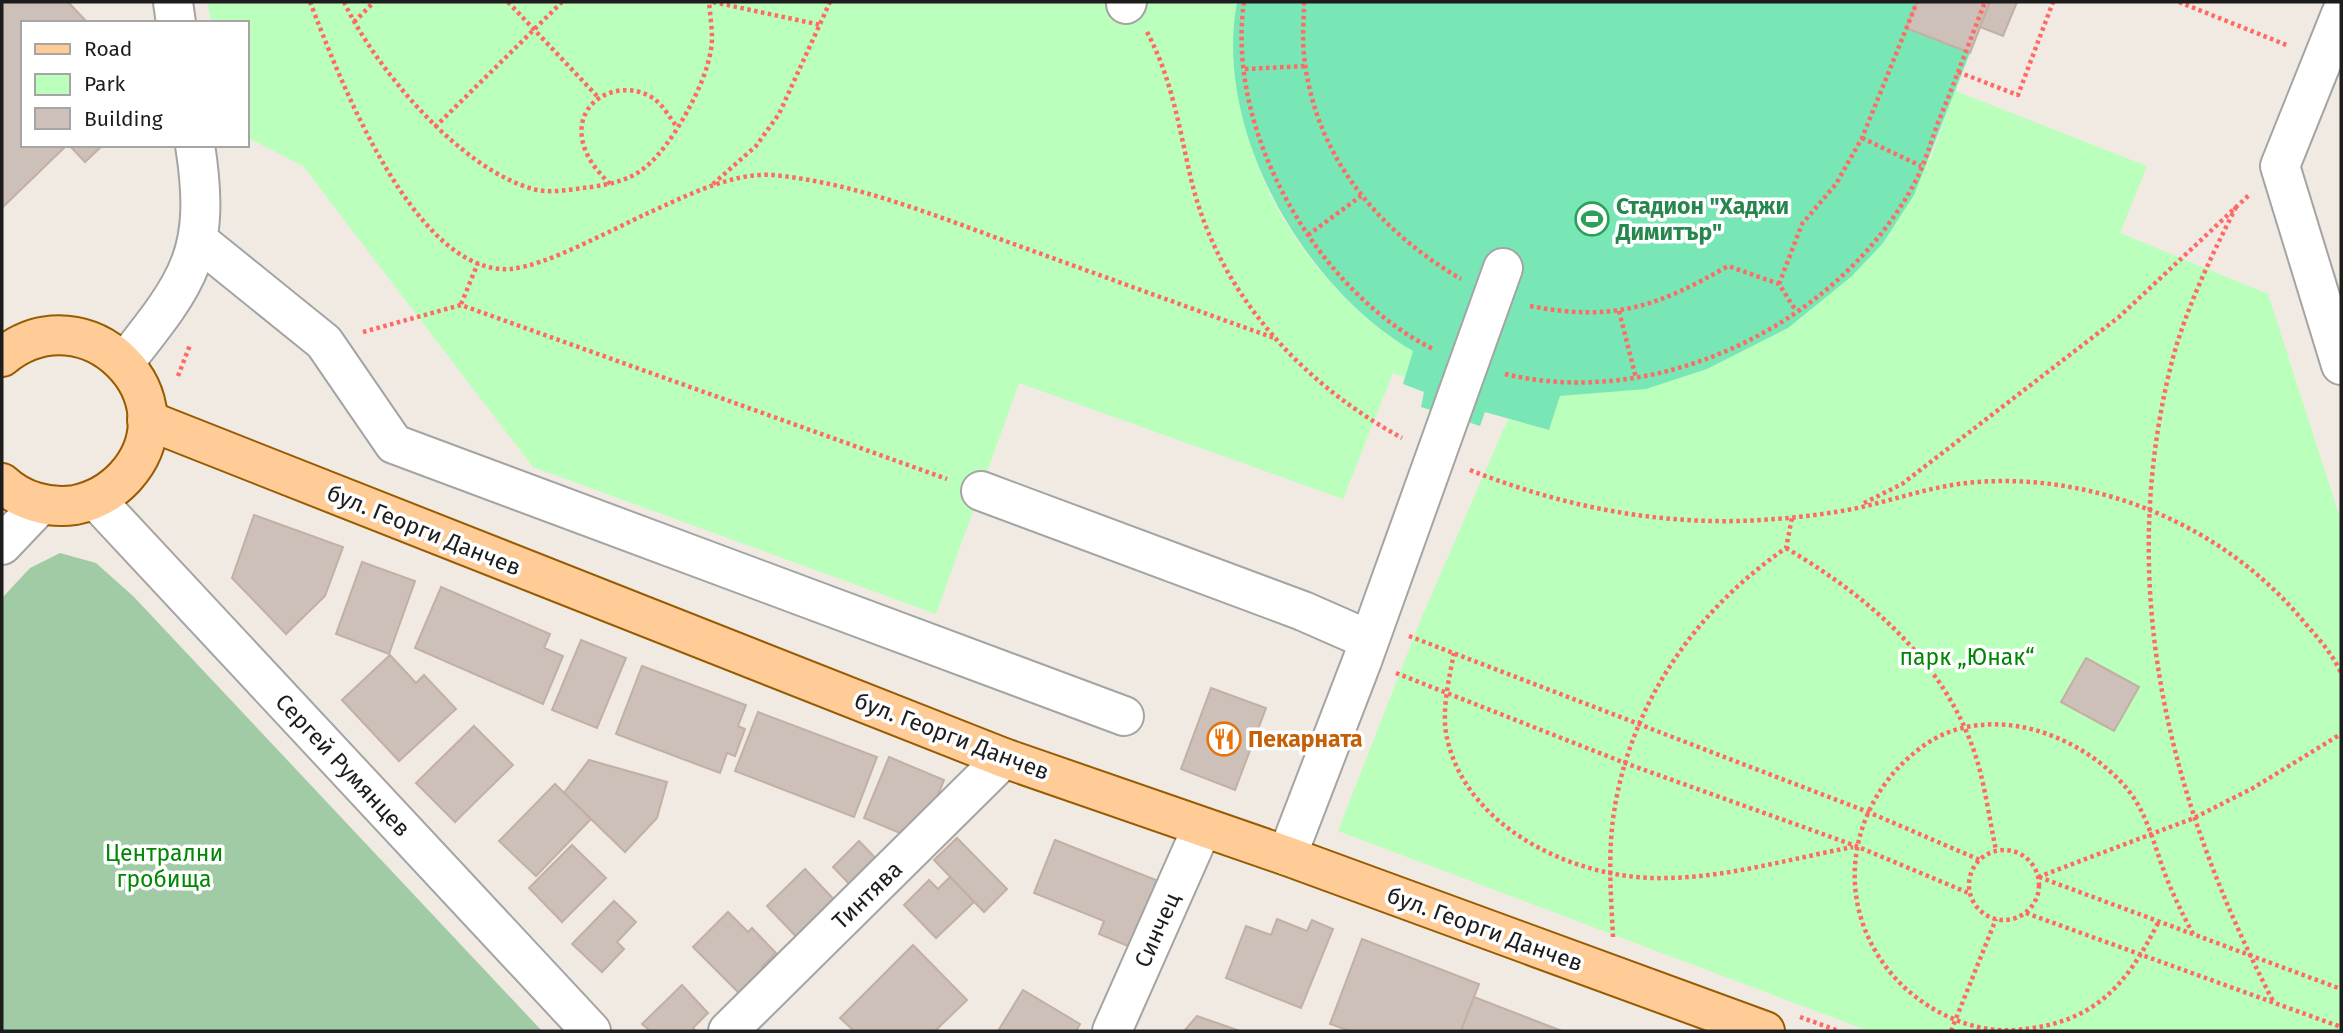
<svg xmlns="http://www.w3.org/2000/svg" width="2343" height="1033" font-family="'Fira Sans',sans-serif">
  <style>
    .cemetery { fill: #a1cba5 }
    .park { fill: #baffbb }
    .pitch { fill: #78e7b5 }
    .building { fill: #ccc0b8; stroke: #c3afa3; stroke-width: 2 }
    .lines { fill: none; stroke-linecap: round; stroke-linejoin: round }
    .minor-casing { stroke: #a4a4a4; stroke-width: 42 }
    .major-casing { stroke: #975b00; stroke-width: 42 }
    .path { stroke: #ff6a64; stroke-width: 4.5; stroke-dasharray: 3.5 3.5; stroke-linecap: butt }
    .minor { stroke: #fff; stroke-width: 38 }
    .major { stroke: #ffcc98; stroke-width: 38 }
    .labels { text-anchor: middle; stroke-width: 7; stroke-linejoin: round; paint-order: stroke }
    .leisure-label { font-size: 23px; font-weight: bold; fill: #27864d; stroke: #fff; text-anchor: start }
    .street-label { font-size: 23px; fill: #1d1d1d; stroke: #fff }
    .park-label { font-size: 23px; fill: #008703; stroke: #fff }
    .food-label { font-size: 23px; font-weight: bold; fill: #c56008; stroke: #fff; text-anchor: start }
  </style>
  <rect width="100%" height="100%" fill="#f0eae2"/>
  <!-- cemetery -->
  <polygon class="cemetery" points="60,553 96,563 134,597 542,1031 2,1031 2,598 30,568"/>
  <!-- park -->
  <g class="park">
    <path d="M207,2H1237L1235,15C1240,57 1240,103 1251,143C1271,223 1343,311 1413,351L1405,377L1393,373L1343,499L1019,383L936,614L533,467L303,166L247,137V23H212Z"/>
    <polygon points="1955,91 2147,166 2120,233 2268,294 2341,521 2341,1031 1869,1031 1338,831 1421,619 1508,419 1549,430 1560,396 1647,388 1707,369 1930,160"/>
  </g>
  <!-- pitch -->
  <path class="pitch" d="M1237,2H1990L1914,195L1883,243L1852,276L1788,328L1707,369L1646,389L1560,396L1549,430L1485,412L1480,426L1421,407L1424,392L1403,384L1413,351C1303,287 1213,130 1237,2Z"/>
  <!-- building -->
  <g class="building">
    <polygon points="2,2 68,2 88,23 23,23 23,145 67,145 2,208"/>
    <polygon points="1917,2 1990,2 1970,53 1906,28"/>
    <polygon points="1990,2 2017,2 2003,36 1980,27"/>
    <polygon points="69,145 103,145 85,162"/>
    <polygon points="254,515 343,547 325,596 286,634 232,578"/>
    <polygon points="362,562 415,581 389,654 336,634"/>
    <polygon points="441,587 550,634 544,648 563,656 543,704 415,648"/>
    <polygon points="581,640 626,658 597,728 552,710"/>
    <polygon points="390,655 416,683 424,675 456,709 399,761 342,700"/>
    <polygon points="2086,658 2139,687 2114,731 2061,702"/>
    <polygon points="642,666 746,705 738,726 745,729 735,756 727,753 720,773 616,734"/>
    <polygon points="1211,688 1266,708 1235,790 1181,769"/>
    <polygon points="758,712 877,757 854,817 735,771"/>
    <polygon points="474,726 513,765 455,822 416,783"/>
    <polygon points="889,757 944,780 919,841 864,818"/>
    <polygon points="589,760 667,782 657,818 625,852 564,793"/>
    <polygon points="555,784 591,819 536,876 499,841"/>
    <polygon points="957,838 1007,889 984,912 934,860"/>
    <polygon points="1055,840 1161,882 1135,949 1099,934 1104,921 1034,893"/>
    <polygon points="859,841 886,869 859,894 833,867"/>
    <polygon points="572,845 606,878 562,922 529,888"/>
    <polygon points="805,869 844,910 806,947 767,906"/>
    <polygon points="950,877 974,902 936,938 904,905 929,880 938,889"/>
    <polygon points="614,901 636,922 617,942 624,949 602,972 572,944"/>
    <polygon points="728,912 748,932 752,928 776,953 762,967 773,977 748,1002 693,947"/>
    <polygon points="1277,919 1307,931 1312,920 1333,929 1301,1008 1226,978 1246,926 1271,935"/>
    <polygon points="1362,939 1479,984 1461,1031 1350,1031 1330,1024"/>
    <polygon points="913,945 967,1000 935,1031 854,1031 840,1018"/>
    <polygon points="682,985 708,1013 693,1028 696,1031 650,1031 642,1024"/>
    <polygon points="1023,990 1080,1024 1076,1031 998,1031"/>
    <polygon points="1474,997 1562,1031 1461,1031"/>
    <polygon points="1197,1016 1240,1031 1184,1031"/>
  </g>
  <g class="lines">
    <defs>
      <g id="minor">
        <polyline points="173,2 176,23"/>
        <polyline points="1126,4 1127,2"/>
        <polyline points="2341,14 2280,166 2341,365"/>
        <polyline points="199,241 324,342 394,444 1124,716"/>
        <path d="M124,363C189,281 212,253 195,145"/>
        <polyline points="981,491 1303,611 1369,640"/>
        <polyline points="95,499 591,1031"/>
        <polyline points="2,545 41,504"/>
        <polyline points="1287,856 1362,661 1503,268"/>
        <polyline points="728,1031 1004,758"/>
        <polyline points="1112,1031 1202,828"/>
      </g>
      <g id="major">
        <path d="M2,357C86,288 196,399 125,477C112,491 95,501 75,505C49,509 21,501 2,483"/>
        <polyline points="147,420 1004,758 1287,856 1765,1031"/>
      </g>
    </defs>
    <!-- minor casing -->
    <use href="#minor" class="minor-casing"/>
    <!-- major casing -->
    <use href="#major" class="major-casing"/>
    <!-- path -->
    <g class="path">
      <path d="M310,2C338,74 413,275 510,269C546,266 611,230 646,214C682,198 731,172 773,175C855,183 931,214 1008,242C1097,274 1187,307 1277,339"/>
      <path d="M344,2C375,68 460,169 533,189C551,194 572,189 591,187C635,181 650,169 675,132C691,107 711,69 712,39C712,27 710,14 709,2"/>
      <polyline points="508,2 598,97"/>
      <polyline points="713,2 821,25"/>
      <path d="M1244,2C1225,132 1318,292 1433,349"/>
      <path d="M1304,2C1304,19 1302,38 1304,55C1314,155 1377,230 1461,279"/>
      <polyline points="2179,2 2289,46"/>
      <polyline points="354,22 374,2"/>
      <path d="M1147,32C1172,79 1179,127 1191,179C1218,293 1301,383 1402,438"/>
      <polyline points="1245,69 1306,66"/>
      <polyline points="1958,72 2018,95 2053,2"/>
      <polyline points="435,127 562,2"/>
      <polyline points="1862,138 1921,166"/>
      <path d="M610,184C597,171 585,157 582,138C576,98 622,78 653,98C663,105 670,118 677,127"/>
      <polyline points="713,184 756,146 779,114 830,2"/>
      <path d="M2236,207C2210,259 2184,312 2170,369C2116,593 2170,803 2274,1003"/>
      <polyline points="1308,235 1361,196"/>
      <polyline points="1779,284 1802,224 1836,184 1862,138 1917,2"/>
      <polyline points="461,304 478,263"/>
      <path d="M1530,306C1613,322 1657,307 1728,266L1779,284L1796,311"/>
      <polyline points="1619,311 1636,378"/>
      <polyline points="363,332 461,305 947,479"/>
      <path d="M1505,374C1660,411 1839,323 1914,184C1924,166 1930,145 1937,125C1954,84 1969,43 1985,2"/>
      <polyline points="178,376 190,345"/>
      <path d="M1470,470C1556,504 1645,523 1738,521C1776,520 1815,516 1853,509C1895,500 1934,485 1977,482C2099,473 2226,527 2304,622C2318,638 2332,653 2341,673"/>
      <polyline points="1864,503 1902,484 2119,317 2249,195"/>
      <path d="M1786,548C1867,596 1942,659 1974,751C1985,783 1989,818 1996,850"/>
      <polyline points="1409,636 1868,812 1980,860"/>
      <path d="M1454,653C1449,679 1441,712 1447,738C1466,826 1569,876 1653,878C1719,880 1788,859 1853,847"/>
      <polyline points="1396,673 1625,763 1856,846 1971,894"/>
      <circle cx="2004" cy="885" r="35"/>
      <polyline points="2038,877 2194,818 2253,788 2341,734"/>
      <polyline points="2039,877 2341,989"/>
      <polyline points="2026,913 2341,1027"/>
      <path d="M2158,923C2125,988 2093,1024 2015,1030C1975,1033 1933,1014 1904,987C1840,926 1839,833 1897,769C1911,754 1930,739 1949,732C2010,710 2080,738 2122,783C2146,808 2153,842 2165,874C2173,895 2183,915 2194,936"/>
      <path d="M1613,937C1611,898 1608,858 1613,819C1628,707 1694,611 1786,548L1792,518"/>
      <polyline points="1800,1017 1839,1031"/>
      <polyline points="1951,1031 1996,919"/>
    </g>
    <!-- minor -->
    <use href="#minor" class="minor"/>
    <!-- major -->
    <use href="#major" class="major"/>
  </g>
  <!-- icons -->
  <defs>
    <symbol id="stadium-ring" viewBox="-11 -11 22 22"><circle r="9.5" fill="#fff" stroke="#2e9e5b" stroke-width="1.5"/><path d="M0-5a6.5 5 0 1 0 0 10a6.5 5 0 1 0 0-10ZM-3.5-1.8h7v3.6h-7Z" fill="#2e9e5b"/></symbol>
    <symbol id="restaurant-ring" viewBox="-11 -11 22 22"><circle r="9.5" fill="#fff" stroke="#e8710a" stroke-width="1.5"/><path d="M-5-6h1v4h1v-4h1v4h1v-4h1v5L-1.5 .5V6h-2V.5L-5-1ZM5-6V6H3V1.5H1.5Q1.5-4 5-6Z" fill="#e8710a"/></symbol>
  </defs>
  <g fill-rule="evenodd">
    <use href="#stadium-ring" x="1573" y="200" width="38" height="38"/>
    <use href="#restaurant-ring" x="1205" y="720" width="38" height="38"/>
  </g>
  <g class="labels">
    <!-- leisure labels -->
    <g class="leisure-label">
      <text x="1616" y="214">Стадион "Хаджи<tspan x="1616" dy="26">Димитър"</tspan></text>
    </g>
    <!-- street labels -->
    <g class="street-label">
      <text transform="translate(424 530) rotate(22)" y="8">бул. Георги Данчев</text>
      <text transform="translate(952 736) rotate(21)" y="8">бул. Георги Данчев</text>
      <text transform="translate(343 765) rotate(47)" y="8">Сергей Румянцев</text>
      <text transform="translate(867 895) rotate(-44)" y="8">Тинтява</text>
      <text transform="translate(1485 929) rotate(20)" y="8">бул. Георги Данчев</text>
      <text transform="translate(1157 930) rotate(-66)" y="8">Синчец</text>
    </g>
    <!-- park labels -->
    <g class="park-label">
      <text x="1967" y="665">парк „Юнак“</text>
      <text x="164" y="861">Централни<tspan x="164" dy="26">гробища</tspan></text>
    </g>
    <!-- food labels -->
    <g class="food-label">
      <text x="1248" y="747">Пекарната</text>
    </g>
  </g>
  <!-- border -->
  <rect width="2343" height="1033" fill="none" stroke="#1d1d1d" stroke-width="7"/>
  <!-- legend -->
  <rect x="21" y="21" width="228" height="126" fill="#ffffff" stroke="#a5a5a5" stroke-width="2"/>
  <rect x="35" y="44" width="35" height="10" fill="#ffcc98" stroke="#a5a5a5" stroke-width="2"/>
  <text x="84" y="56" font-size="21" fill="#1d1d1d">Road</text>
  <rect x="35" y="74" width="35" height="21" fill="#baffbb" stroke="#a5a5a5" stroke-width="2"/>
  <text x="84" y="91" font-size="21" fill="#1d1d1d">Park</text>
  <rect x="35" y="108" width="35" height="21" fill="#ccc0b8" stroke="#a5a5a5" stroke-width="2"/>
  <text x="84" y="126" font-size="21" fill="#1d1d1d">Building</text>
</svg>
